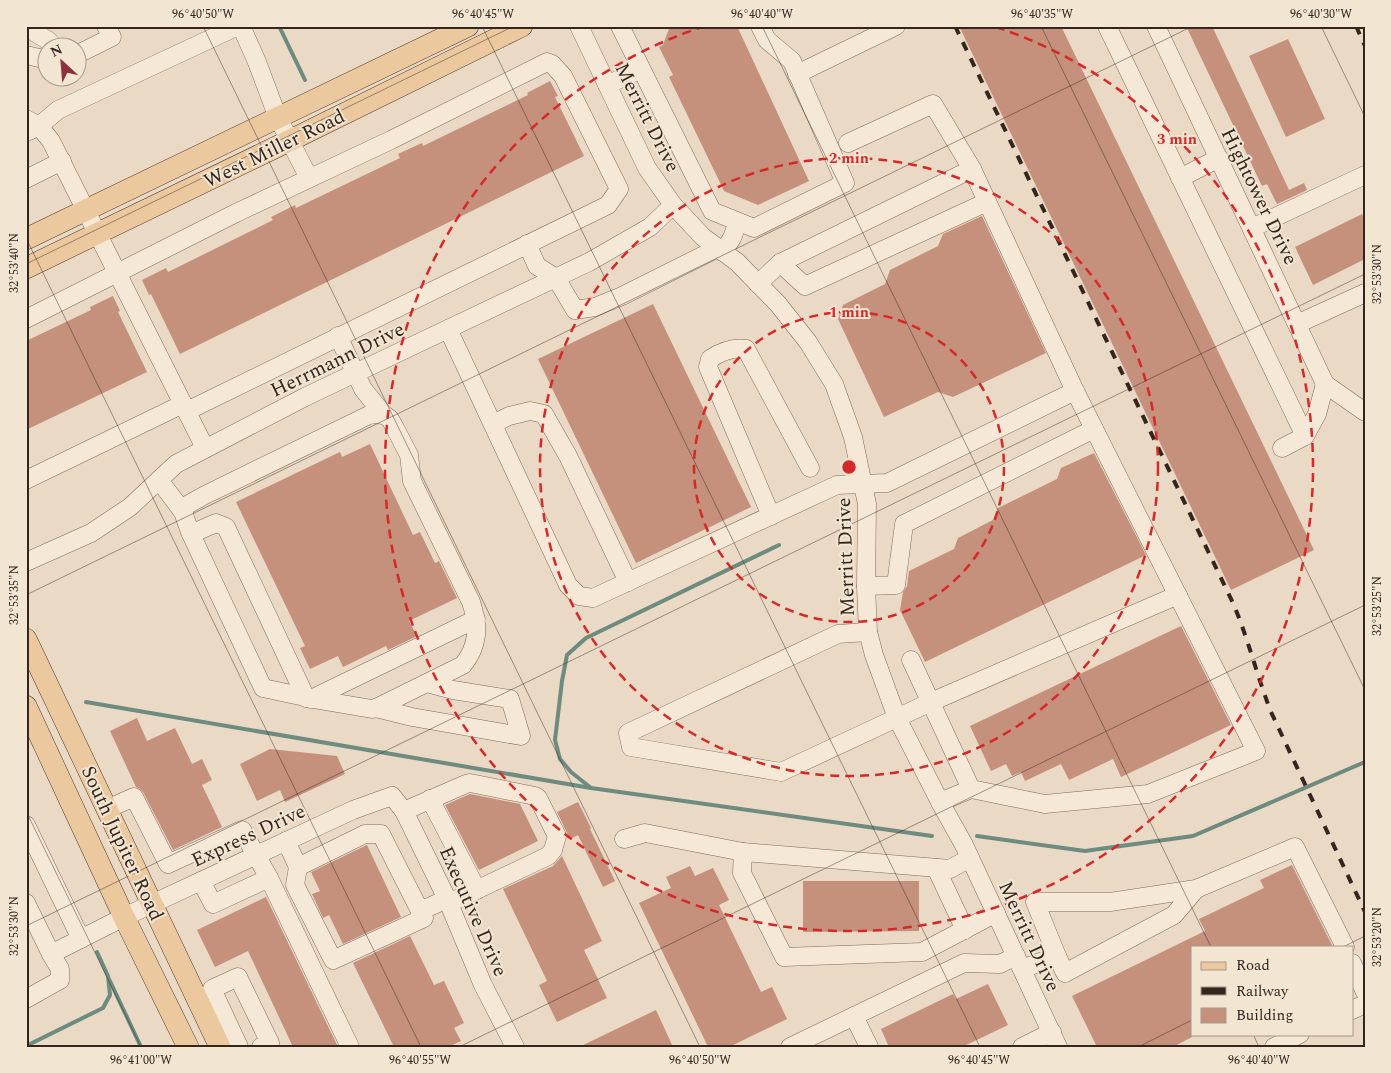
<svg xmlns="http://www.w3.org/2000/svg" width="1391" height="1073" font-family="Spectral,serif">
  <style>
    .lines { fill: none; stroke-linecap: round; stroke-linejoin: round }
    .stream { stroke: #6d8b7f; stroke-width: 4 }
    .building { fill: #c5907c }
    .minor-casing { stroke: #836b5c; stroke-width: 19 }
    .major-casing { stroke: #513b30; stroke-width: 22 }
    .minor { stroke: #f6e8d6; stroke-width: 18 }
    .major { stroke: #ebc89e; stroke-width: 21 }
    .rail { stroke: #34261f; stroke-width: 4; stroke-dasharray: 9 9; stroke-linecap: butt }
    .ticks { fill: none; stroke: #34261f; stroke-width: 1; stroke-opacity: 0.45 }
    .ring { fill: none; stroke: #d62828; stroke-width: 2.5; stroke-dasharray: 9 6 }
    .labels { text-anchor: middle; stroke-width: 4; stroke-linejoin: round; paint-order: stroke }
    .street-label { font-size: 20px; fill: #34261f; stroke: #f2e5d2 }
    .centre { fill: #d62828; stroke: #f2e5d2; stroke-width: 2.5 }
    .ring-label { font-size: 15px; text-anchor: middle; font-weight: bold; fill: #d62828; stroke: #f2e5d2; stroke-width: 4; stroke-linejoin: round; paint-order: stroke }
    .neatline { fill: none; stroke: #34261f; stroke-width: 2 }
    .ticks-label { font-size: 12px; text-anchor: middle; fill: #34261f }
  </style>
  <rect width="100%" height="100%" fill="#ead9c4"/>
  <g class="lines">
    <!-- stream -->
    <g class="stream">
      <polyline points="279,26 305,80"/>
      <polyline points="86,702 591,788 932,836"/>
      <polyline points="591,788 571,772 560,759 555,740 562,681 567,655 586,638 779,545"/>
      <polyline points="977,836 1085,851 1193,836 1365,762"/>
      <polyline points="109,979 141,1047"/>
      <polyline points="26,1046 103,1008 110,995 108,976 97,952"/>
    </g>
  </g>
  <!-- building -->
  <g class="building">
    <polygon points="670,26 737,26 809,181 758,205 724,191 669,77 673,75 659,47 663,45"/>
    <polygon points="959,26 1061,26 1314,550 1231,590"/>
    <polygon points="1186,26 1212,26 1289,190 1304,183 1307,190 1277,204 1267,184 1262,186"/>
    <polygon points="1288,39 1325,119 1286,137 1249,56"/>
    <polygon points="550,81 558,96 555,97 584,156 180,354 151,294 149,295 142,280 166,268 168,272 273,220 271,217 295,205 296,208 400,158 398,154 422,143 423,146 528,95 527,93"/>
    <polygon points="1362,214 1365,220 1365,259 1313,285 1295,247"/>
    <polygon points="982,216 1046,353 953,397 938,392 884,417 838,319 843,305 885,284 890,270 938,246 943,234"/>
    <polygon points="113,296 120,311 118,312 147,372 26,430 26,341 91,310 90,307"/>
    <polygon points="653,304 751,507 636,563 538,359"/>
    <polygon points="370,444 413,535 420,532 435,563 439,561 457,598 409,621 417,636 388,650 386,646 343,667 338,656 310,669 300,648 305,646 236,502 340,452 342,457"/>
    <polygon points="1094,453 1146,555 925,662 900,610 903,592 907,586 909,571 954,549 958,538 993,520 998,508 1057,479 1061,468"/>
    <polygon points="1181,626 1231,725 1121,777 1113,759 1069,780 1061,764 1025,781 1021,772 1012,776 1006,764 991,771 970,726"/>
    <polygon points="137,718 147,741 175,728 192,764 202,759 212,780 202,785 222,827 173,850 143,792 140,789 136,787 110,731"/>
    <polygon points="270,749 337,756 345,774 285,802 280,790 257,801 240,764"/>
    <polygon points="470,794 520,804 538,841 479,870 445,805"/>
    <polygon points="578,802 591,828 590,829 615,881 603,887 578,835 570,839 557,812"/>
    <polygon points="367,845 401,917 343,944 329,915 323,918 312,894 320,891 311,872"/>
    <polygon points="562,856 602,941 584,950 607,998 557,1022 539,985 547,981 503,889 553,866"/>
    <polygon points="1292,865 1333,947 1192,947 1192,1037 1173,1047 1097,1047 1072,996 1205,931 1199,919 1264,888 1260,880"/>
    <polygon points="690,866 695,876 713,868 729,900 719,905 761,992 772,987 787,1019 729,1047 708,1047 639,903 671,888 666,877"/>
    <polygon points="803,881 919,881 919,931 803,932"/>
    <polygon points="266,897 338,1047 293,1047 248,951 215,967 197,930"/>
    <polygon points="410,936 434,985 444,981 464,1023 454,1028 461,1041 448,1047 394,1047 353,963"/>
    <polygon points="988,984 1008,1025 962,1047 889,1047 881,1029 953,994 956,999"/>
    <polygon points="656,1010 673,1047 579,1047"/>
  </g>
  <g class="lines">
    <defs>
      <g id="minor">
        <polyline points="241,26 257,62 278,118 309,178"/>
        <polyline points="579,26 647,168 673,205 703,237 737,262 778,304 808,342 834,384 853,437 867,504 866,586 868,632 874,655 897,718 940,802 964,845 1058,1047"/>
        <polyline points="620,26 712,211 754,228 845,183 792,61 767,40 760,26"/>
        <polyline points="1107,26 1305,436 1282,448"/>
        <polyline points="1156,26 1325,384 1365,412"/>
        <polyline points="26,27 49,41"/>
        <polyline points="78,54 112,37 106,26"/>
        <polyline points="26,55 48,60"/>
        <polyline points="797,74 896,26"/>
        <polyline points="607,85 641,69"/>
        <polyline points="26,119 39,126 51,141 205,448"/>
        <polyline points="29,131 39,126 58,110 238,26"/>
        <polyline points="848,143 933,104 972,169 1075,391 1256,751 1148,794 1045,804 971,789 911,660"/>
        <polyline points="1180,178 1219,158"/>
        <polyline points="26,179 62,161"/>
        <polyline points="1252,228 1365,175"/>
        <polyline points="527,244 537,266 556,278 575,310 595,307 622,296 718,248"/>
        <polyline points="723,252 732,238 738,222"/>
        <polyline points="780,263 805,286 987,202"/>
        <polyline points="758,284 780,263 972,169"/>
        <polyline points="26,319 236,213 391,140 547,62 552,64 563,76 619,189 608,205 187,411"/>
        <polyline points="1297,324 1365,293"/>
        <polyline points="448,329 568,585 579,596 593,598 837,485 887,483 1075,391"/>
        <polyline points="338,336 363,389 384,415"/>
        <polyline points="493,424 509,416 530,411 544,414 568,456 628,582"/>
        <polyline points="1305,436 1317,414 1325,384"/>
        <polyline points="26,480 183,404"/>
        <path d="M159,480L183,512L190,532L263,688L319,700L372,709L376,708L463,665C479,645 479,626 471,602L412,481L409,455L395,428L390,419L384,415L375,414L369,415L205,495L187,505L183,512"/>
        <path d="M771,516L708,367L710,359C722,351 733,347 746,349L810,468"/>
        <polyline points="191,534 216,523 226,527 306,698"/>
        <polyline points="26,562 91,533 130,507 176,464 305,397 589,262 650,227 673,205"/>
        <polyline points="866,586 896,585 904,524 1094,429"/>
        <polyline points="868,632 838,634 628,733 631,747 781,772 931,702 1178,595"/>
        <polyline points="311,699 476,619"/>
        <polyline points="376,708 412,717 521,736 510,699 453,690 427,683"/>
        <polyline points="430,799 477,890"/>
        <polyline points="940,802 971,789"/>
        <polyline points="107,809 134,797 168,864 242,830 269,878"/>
        <polyline points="404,811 466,784 470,783 535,796 538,798 557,836 553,850 548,856 449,903"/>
        <polyline points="26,825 81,939"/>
        <polyline points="624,839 645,833 743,852 950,869 970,858"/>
        <polyline points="286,841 298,867 365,834 381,834 420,911 447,899"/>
        <polyline points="743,852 742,873 784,957 922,952 996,913"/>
        <polyline points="298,867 295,885 333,960 424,918 420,911"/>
        <polyline points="936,868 965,930"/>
        <polyline points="201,881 213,904 269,878 350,1047"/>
        <polyline points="26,903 51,954 60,969 60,980 26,999"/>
        <polyline points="51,954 124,917 353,810 392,796 404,811 447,899 483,985 515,1047"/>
        <polyline points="1057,956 1065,973 1174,915 1196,889"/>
        <polyline points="1352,963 1365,992"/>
        <polyline points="1022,969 1057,956 1035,902 1110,902 1196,889 1295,847 1345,947"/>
        <polyline points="1352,1010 1365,1004"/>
        <polyline points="854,1016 869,1047"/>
        <polyline points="239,1047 212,989 238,977 270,1043 261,1047"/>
        <polyline points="790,1047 964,963 1000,964 1016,956"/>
        <polyline points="1022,1047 1052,1032"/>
        <polyline points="1274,1047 1300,1034"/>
      </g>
      <g id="major">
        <polyline points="26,239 468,26"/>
        <polyline points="26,268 297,137 522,26"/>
        <polyline points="26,639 220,1047"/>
        <polyline points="26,706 124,917 188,1047"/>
      </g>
    </defs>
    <!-- minor casing -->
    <use href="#minor" class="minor-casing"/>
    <!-- major casing -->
    <use href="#major" class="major-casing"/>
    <!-- minor -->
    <use href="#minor" class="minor"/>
    <!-- major -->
    <use href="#major" class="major"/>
    <!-- rail -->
    <g class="rail">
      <path d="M955,26L1233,603C1248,638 1257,676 1271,712L1365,912"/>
      <polyline points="1356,26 1365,46"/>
    </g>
  </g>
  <!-- ticks -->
  <path class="ticks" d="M203,26L700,1047M482,26L980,1047M762,26L1211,947M1041,26L1365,690M1321,26L1365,117M26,238L421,1047M26,264L514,26M26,595L1193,26M26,811L141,1047M26,926L1365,274M1343,947L1365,936M1253,1034L1259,1047M459,1047L1365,605M1138,1047L1192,1020"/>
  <!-- distance rings -->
  <g class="ring">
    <circle cx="849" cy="467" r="155"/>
    <circle cx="849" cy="467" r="309"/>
    <path d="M996 27A464 464 0 1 1 702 27"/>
  </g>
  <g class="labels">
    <!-- street labels -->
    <g class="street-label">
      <text transform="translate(648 117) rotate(63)" y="7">Merritt Drive</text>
      <text transform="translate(274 148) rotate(-26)" y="7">West Miller Road</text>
      <text transform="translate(1260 196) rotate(64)" y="7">Hightower Drive</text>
      <text transform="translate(337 359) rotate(-26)" y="7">Herrmann Drive</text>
      <text transform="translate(845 557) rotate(-92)" y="7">Merritt Drive</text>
      <text transform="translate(248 835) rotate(-25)" y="7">Express Drive</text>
      <text transform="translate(123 843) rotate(65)" y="7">South Jupiter Road</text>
      <text transform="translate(474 911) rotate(66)" y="7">Executive Drive</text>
      <text transform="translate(1030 936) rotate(65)" y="7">Merritt Drive</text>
    </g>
  </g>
  <circle cx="849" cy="467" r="8" class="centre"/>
  <g class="ring-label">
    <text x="1177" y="144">3 min</text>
    <text x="849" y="163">2 min</text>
    <text x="849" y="317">1 min</text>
  </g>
  <!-- border -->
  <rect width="1391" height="1073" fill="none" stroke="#f2e5d2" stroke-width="55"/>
  <!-- legend -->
  <rect x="1191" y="946" width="162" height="90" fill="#f2e5d2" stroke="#a6998a"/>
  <rect x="1201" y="962" width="25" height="8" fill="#ebc89e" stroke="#a6998a"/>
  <text x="1236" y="970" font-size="15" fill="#34261f">Road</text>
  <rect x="1201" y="987" width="25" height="8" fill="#34261f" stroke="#a6998a"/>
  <text x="1236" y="996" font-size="15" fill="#34261f">Railway</text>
  <rect x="1201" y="1008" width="25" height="15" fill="#c5907c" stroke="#a6998a"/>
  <text x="1236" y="1020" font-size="15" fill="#34261f">Building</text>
  <!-- north arrow -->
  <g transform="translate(62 62) rotate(334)"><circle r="24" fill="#f2e5d2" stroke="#a6998a"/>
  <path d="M0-4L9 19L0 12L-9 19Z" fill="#8d313e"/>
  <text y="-8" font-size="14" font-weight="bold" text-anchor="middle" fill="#34261f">N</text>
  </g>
  <rect x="28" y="28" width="1336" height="1018" class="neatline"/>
  <g class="ticks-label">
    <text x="203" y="18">96°40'50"W</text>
    <text x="483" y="18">96°40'45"W</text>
    <text x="762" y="18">96°40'40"W</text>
    <text x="1042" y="18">96°40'35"W</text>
    <text x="1321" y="18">96°40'30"W</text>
    <text transform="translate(14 263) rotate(-90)" y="4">32°53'40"N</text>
    <text transform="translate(1377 274) rotate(-90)" y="4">32°53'30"N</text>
    <text transform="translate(14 595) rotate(-90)" y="4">32°53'35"N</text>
    <text transform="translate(1377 606) rotate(-90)" y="4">32°53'25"N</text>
    <text transform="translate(14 926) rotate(-90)" y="4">32°53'30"N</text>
    <text transform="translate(1377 937) rotate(-90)" y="4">32°53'20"N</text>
    <text x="141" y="1064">96°41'00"W</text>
    <text x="420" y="1064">96°40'55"W</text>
    <text x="700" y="1064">96°40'50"W</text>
    <text x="979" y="1064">96°40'45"W</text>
    <text x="1259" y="1064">96°40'40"W</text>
  </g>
</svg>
